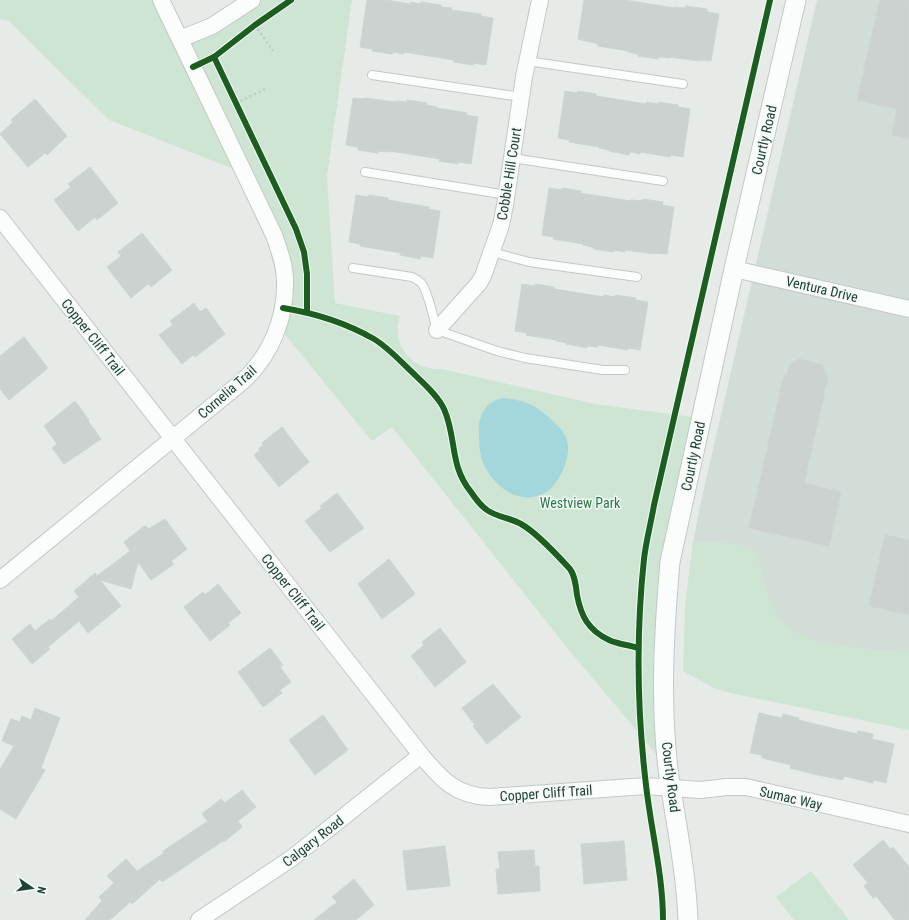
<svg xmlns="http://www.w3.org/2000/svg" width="909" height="920" font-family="'Roboto Condensed',sans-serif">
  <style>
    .built { fill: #d3ddd8 }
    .green { fill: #cee5d4 }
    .water { fill: #a4d7db }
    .building { fill: #ccd2d0; stroke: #ced4d1 }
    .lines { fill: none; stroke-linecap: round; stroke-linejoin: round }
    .service-casing { stroke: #c3c8c5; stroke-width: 10 }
    .minor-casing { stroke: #c3c8c5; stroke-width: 18 }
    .tertiary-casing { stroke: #c3c8c5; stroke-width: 21 }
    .path { stroke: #c2cbc6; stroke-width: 2.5; stroke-dasharray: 2 3; stroke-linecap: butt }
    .service { stroke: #fbfcfc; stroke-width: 8 }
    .minor { stroke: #fbfcfc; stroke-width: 16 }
    .tertiary { stroke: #fbfcfc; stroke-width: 19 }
    .cycleway-casing { stroke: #f4faf7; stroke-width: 8 }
    .cycleway { stroke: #1b5e20; stroke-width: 6 }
    .labels { text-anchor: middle; stroke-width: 3; stroke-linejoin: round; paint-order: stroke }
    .street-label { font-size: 14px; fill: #214136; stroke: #f4faf7 }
    .park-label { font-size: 14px; fill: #287b43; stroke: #f4faf7 }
  </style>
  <rect width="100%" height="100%" fill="#e6ebe8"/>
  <!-- built -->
  <polygon class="built" points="817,0 909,0 909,691 685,608 693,542 702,497"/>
  <!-- green -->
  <g class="green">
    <path d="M0,0H161L180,39L252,0H352L327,176L335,303L400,316C391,345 411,371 442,369L595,404L701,418L670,562L669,769L569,650L392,427L372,441L278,326L285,280L244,173L109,120L9,21L0,19Z"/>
    <path d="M693,542C709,543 733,541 748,547C759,552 759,566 762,576C767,594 776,621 793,631C819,648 877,649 909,652V730L730,693L714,688L683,671L685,608Z"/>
    <polygon points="811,871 849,920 794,920 776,897"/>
  </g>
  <!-- water -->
  <path class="water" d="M502,398C524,399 540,407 555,423C560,428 565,433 567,440C571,456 563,473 554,485C549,492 541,496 533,497C510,501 486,478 481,456C479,449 479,442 479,435C478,425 480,414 487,406C491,402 496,400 502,398Z"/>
  <!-- building -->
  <g class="building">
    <polygon points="367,0 386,0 410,4 410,2 421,4 421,2 441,5 441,7 452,8 451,10 481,14 481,16 493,18 486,65 473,63 473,65 454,62 454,60 404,52 404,54 393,52 392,54 372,51 372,49 360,47"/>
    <polygon points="584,0 625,0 675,8 675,7 686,8 686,6 707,9 707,12 719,14 711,61 699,60 699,61 669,57 669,58 658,57 658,59 638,56 638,54 628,52 628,51 598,46 598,44 578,39"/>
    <polygon points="880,0 909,0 909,139 892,135 897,109 857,100"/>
    <polygon points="565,91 577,93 578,91 596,94 596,96 646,104 647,102 658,104 658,102 678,105 678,107 690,109 683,157 671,155 670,157 641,152 640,154 630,152 629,155 609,151 609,150 599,148 599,147 569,142 570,140 558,138"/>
    <polygon points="353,98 365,99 365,98 395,102 396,101 406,102 407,100 427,103 426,105 437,107 437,108 467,113 466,115 478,117 471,164 459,162 458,164 439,161 440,159 390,151 389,152 378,151 378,153 358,150 358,147 346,145"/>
    <polygon points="35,99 67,136 47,155 45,153 28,167 0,134 13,122 11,120"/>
    <polygon points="90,167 118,203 97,220 95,217 78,231 54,200 71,187 68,184"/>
    <polygon points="549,188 562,190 562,188 581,191 580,193 631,201 631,200 642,201 642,199 663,202 662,205 674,207 667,254 655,253 655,254 625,250 625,252 614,250 614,252 593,249 593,247 583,245 583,244 553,239 554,237 542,235"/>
    <polygon points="356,195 368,197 369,195 388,198 388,200 429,207 428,209 440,211 433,258 421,256 420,259 400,255 401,253 360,246 360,244 349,242"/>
    <polygon points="142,233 172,270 151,287 148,284 131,298 107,267 121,256 118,252"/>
    <polygon points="522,284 535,286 535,284 554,287 554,289 604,297 604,295 615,297 615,295 636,298 635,300 648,302 640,350 628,348 628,350 598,345 598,347 587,346 587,348 566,344 567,343 556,341 556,340 526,335 527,333 515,331"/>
    <polygon points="194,303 200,312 206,308 225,334 195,357 193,355 182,364 159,335 173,325 170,321"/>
    <polygon points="24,337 48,368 9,400 0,389 0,356"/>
    <polygon points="799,359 822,365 828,377 804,483 841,492 829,546 749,528 784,375 787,375 789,366"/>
    <polygon points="75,401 89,420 88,421 101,439 64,464 52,448 57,444 44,426"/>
    <polygon points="282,427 309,462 279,487 254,455 260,450 259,448 263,445 262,443"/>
    <polygon points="337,493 364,528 330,552 305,521 322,508 320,506"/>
    <polygon points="165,519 187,549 171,561 174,564 151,580 138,562 131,589 100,580 121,606 88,633 79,621 48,647 50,649 32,664 12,639 30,624 35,631 50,619 51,621 79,597 74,591 95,573 97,576 130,551 124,542 143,527 146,526 148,529"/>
    <polygon points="885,535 909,540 909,615 869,606"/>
    <polygon points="389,559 415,594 382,619 358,584"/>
    <polygon points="218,584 241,613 228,623 230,625 210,641 184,607 203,592 205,595"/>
    <polygon points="440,628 466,662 435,687 411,656 424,645 422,642"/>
    <polygon points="270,648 283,665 280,667 291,682 280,690 282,693 263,707 238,672"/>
    <polygon points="493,684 521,717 487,744 473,726 475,725 462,708"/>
    <polygon points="35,708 60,718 41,768 45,770 16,819 0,809 0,769 14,746 2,741 11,719 20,722 22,716 31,720"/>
    <polygon points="759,713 782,718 783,714 799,718 798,720 857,734 858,731 873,734 872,739 894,744 886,783 874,780 873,783 844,776 843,780 813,774 790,768 791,765 762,758 762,755 750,753"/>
    <polygon points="323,715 348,750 315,775 289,740"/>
    <polygon points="242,790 256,807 238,821 242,827 224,842 223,841 162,882 160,879 132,904 130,902 110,920 85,920 102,901 99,897 114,883 107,876 126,859 137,871 164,853 163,851 208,821 202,814 221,799 225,803"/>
    <polygon points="883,840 890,849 893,847 909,867 909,920 895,920 876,896 873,898 864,886 868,883 853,865"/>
    <polygon points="624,841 627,880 584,884 581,844"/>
    <polygon points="445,846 450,886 407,890 403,851"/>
    <polygon points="534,850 535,866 539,866 540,891 498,894 496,869 500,869 498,852"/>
    <polygon points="354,879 374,905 356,920 314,920 337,902 332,897"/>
  </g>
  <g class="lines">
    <defs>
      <g id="service">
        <polyline points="527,61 683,84"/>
        <polyline points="372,75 521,97"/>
        <polyline points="512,158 663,181"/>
        <polyline points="365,172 507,195"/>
        <polyline points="492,252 529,262 637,277"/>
        <path d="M353,268L412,277C416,279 420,281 422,284C429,294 433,318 437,330L497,351L525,358L603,370H625"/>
      </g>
      <g id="minor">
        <polyline points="180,39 212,26 252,0"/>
        <path d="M0,218L421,755C441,779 456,796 489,797L646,786L700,790L727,787H746L909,824"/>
        <polyline points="734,269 909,309"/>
        <polyline points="437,330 479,283 483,276 501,225 505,205 524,77 540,0"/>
        <path d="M0,580L243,381C271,355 286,318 285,281C285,265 279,250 274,235L161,0"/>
        <polyline points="199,920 292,858 421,755"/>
      </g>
      <path id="tertiary" d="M688,920C686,869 675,819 668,769C660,700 664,631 670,562L734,269L796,0"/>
    </defs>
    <!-- service casing -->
    <use href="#service" class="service-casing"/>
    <!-- minor casing -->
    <use href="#minor" class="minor-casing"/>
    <!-- tertiary casing -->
    <use href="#tertiary" class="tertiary-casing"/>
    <!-- path -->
    <g class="path">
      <polyline points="255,25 273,51"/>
      <polyline points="236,103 265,89"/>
    </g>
    <!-- service -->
    <use href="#service" class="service"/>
    <!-- minor -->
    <use href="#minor" class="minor"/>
    <!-- tertiary -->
    <use href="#tertiary" class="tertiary"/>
    <defs>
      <g id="cycleway">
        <polyline points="214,57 296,229 304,252 307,274 307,312"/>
        <polyline points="193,67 214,57 255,25 291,0"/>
        <path d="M283,308C314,313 346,323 374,339C389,348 402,363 415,375C425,385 438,396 444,409C457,438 449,465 471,492C475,498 481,506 487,510C496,517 511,518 521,524C534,531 559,557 570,569C575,576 576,586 577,595C581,616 588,630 609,640C617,644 629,645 638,648"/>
        <path d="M663,920C663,875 651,830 646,785C637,710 636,634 644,559C646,541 651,523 654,505L770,0"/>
      </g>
    </defs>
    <!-- cycleway casing -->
    <use href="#cycleway" class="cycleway-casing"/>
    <!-- cycleway -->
    <use href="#cycleway" class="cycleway"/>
  </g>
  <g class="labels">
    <!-- street labels -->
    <g class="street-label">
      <text transform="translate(764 140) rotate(-77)" y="5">Courtly Road</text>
      <text transform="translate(509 174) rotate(-81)" y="5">Cobble Hill Court</text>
      <text transform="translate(822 289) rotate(13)" y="5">Ventura Drive</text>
      <text transform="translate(93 337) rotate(52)" y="5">Copper Cliff Trail</text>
      <text transform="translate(227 392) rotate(-41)" y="5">Cornelia Trail</text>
      <text transform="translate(693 456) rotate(-78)" y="5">Courtly Road</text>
      <text transform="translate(293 592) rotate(52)" y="5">Copper Cliff Trail</text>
      <text transform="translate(671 777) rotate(83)" y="5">Courtly Road</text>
      <text transform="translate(546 793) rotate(-4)" y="5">Copper Cliff Trail</text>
      <text transform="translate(791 798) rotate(13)" y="5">Sumac Way</text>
      <text transform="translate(313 841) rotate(-38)" y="5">Calgary Road</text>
    </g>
    <!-- park labels -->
    <g class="park-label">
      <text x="580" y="508">Westview Park</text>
    </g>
  </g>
  <!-- north arrow -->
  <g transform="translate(32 888) rotate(103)" stroke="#f4faf7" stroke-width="3" paint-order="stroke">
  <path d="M0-3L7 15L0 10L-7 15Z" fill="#214136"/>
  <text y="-6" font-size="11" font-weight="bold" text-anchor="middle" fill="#214136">N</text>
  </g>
</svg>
